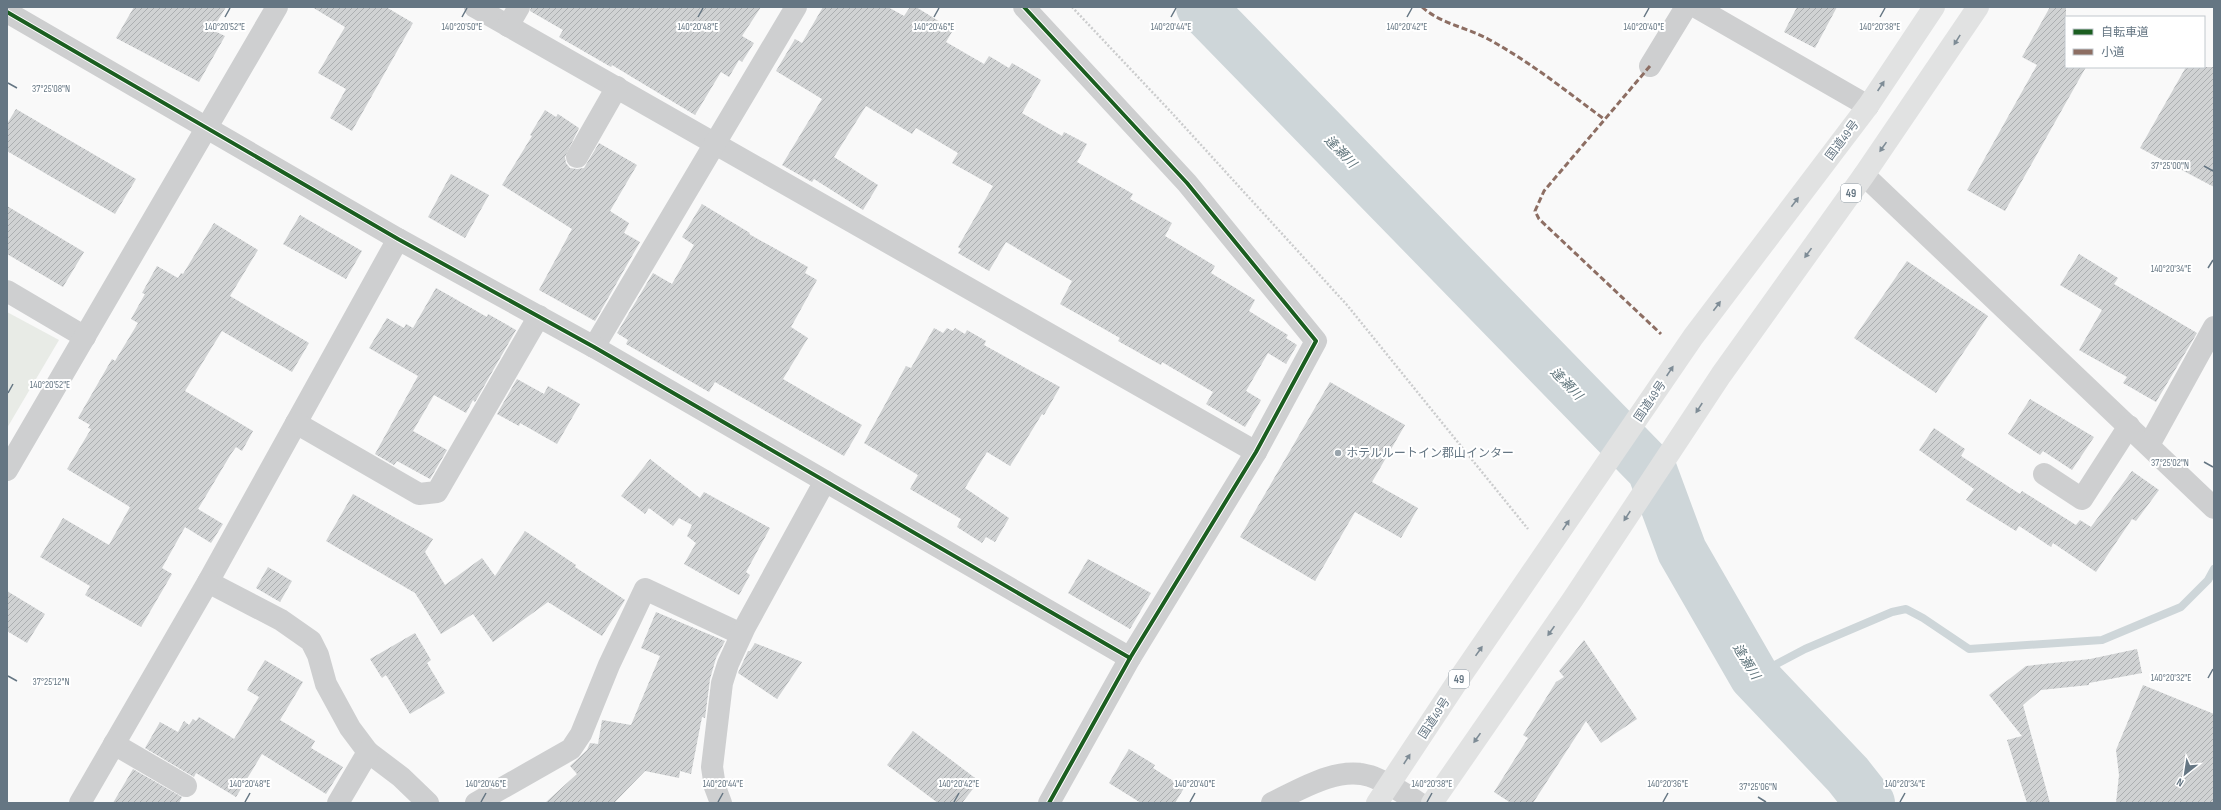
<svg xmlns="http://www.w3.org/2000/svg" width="2221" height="810" font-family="'Sofia Sans Condensed','Noto Sans JP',sans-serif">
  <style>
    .park { fill: #e8ebe6 }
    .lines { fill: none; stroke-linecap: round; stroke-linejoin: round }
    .stream { stroke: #ced6d9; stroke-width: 8 }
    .river { stroke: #ced6d9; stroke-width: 50 }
    .building { fill: url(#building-hatch) }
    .path { stroke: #cbcccd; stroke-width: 2.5; stroke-dasharray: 2 2; stroke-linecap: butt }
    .minor { stroke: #cecfd0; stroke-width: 22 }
    .tertiary { stroke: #cecfd0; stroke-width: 22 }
    .trunk { stroke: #e1e2e2; stroke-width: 22 }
    .quiet { stroke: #8d6e63; stroke-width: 3; stroke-dasharray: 6 3; stroke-linecap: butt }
    .cycleway-casing { stroke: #fff; stroke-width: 6 }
    .cycleway { stroke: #1b5e20; stroke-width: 4 }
    .oneway { fill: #7e8c96 }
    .ticks { fill: none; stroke: #657683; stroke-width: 1.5 }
    .poi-dot { fill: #99a4ac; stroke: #fff; stroke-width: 1.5 }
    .labels { text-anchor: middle; stroke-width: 4; stroke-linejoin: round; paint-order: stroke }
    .shield { fill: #fff; stroke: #939fa8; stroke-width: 1 }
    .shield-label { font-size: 11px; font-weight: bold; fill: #657683 }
    .street-label { font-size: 12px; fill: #657683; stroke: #fff }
    .poi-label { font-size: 12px; fill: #657683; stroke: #fff; text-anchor: start }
    .water-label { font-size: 13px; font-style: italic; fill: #60757c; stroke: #fff }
    .ticks-label { font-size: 10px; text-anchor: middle; fill: #657683; stroke: #fff; stroke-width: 4; stroke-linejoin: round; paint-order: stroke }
  </style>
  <defs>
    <pattern id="building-hatch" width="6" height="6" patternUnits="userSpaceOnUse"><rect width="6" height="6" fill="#d0d2d3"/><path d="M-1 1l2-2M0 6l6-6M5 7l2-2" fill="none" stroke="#acafb1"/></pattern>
  </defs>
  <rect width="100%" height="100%" fill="#f9f9f9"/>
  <!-- park -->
  <polygon class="park" points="7,312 59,340 7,428"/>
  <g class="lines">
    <!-- stream -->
    <polyline class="stream" points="1754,676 1805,649 1892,612 1906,609 1923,618 1969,649 2102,640 2181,607 2208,580 2214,569"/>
    <!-- river -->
    <polyline class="river" points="1201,7 1652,470 1682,551 1754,676 1848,775 1870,803"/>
  </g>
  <!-- building -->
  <g class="building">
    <polygon points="134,7 226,7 212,30 225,36 199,82 116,38"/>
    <polygon points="312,7 386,7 413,23 352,131 330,118 346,89 318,73 345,27"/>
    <polygon points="531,7 761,7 742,36 754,43 742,62 739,60 729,77 721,72 695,115 612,65 611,67 559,37 563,30 530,11"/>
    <polygon points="823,7 888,7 904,16 910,7 916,7 953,30 946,42 984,64 989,56 1009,68 1012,63 1041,80 1022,113 1062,136 1064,132 1087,144 1077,162 1133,194 1130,199 1172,223 1165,236 1215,266 1211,273 1255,300 1249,311 1288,335 1286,338 1297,345 1286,364 1268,353 1246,391 1261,400 1245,427 1206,404 1213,392 1162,362 1161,365 1118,341 1120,338 1060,304 1072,281 1006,242 989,271 958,253 961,249 958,247 993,186 952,163 958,153 916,128 912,134 866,106 834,157 878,185 863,210 814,179 812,182 782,165 822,99 776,71 795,39 802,43"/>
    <polygon points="1797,7 1837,7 1815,48 1784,32"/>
    <polygon points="2050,7 2066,7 2066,67 2086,67 2005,211 1967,190 2037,65 2022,57"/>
    <polygon points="2186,67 2214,67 2214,187 2140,148"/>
    <polygon points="16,109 136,179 115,214 7,151 7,124"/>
    <polygon points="545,110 556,117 558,114 579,128 565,157 566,163 570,168 577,169 584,168 599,143 637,165 610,211 629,223 624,233 640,242 595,321 539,290 572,229 502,185 532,136 530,135"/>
    <polygon points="451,174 489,195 465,238 428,217"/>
    <polygon points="702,204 750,233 749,234 808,267 805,273 817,280 791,327 808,338 783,379 862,425 844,456 715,382 709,392 626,344 628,340 617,333 653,273 672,284 694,245 682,237"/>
    <polygon points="7,206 84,252 63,287 7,254"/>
    <polygon points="300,215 362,251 346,279 283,244"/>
    <polygon points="214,223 258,250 230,296 309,343 292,372 222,331 185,391 253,431 242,451 236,447 231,454 198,509 223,524 211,543 185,527 162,568 172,574 141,627 85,595 90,586 40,557 63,518 109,545 130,507 67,469 91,429 88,428 90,425 78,418 112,359 115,361 138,323 131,319 145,294 142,293 157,266 178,278 181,273 183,274"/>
    <polygon points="2079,254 2118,278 2114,284 2197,333 2156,402 2123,383 2127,377 2079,350 2102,310 2060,285"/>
    <polygon points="1907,261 1988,316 1936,393 1854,338"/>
    <polygon points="436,288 487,317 488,314 516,330 475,402 473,400 466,413 434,395 413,431 447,450 430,479 397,461 394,465 375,454 418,376 369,348 387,318 404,328 406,324 413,328"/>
    <polygon points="934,328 943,333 947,328 953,331 955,328 965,334 967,330 986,341 984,345 1060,387 1044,415 1042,414 1010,466 987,452 965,488 1009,518 995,542 986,537 982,543 957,527 961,519 910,489 918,475 864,443 906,366 911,368"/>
    <polygon points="517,379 544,394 548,386 580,404 557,444 520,423 519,426 497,414"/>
    <polygon points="1330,382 1405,425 1372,482 1418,508 1401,538 1355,512 1315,581 1240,537"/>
    <polygon points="2030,399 2094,437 2072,470 2043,451 2040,455 2008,434"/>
    <polygon points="1934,428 1965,449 1961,456 2020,494 2022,491 2076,525 2080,520 2091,527 2132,471 2159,490 2136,521 2132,519 2096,572 2053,543 2051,547 2019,526 2016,531 1966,500 1974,489 1919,450"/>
    <polygon points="650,459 700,498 704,492 770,528 746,572 750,575 739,595 684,564 696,543 687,536 692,525 679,518 673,526 649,508 645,514 621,496"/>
    <polygon points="353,494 433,539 425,552 445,585 482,558 495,576 525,531 576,565 575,567 625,600 602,636 548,602 493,642 473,614 441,634 415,593 326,541"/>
    <polygon points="1088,559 1151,593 1130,629 1068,593"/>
    <polygon points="268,567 292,581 280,602 256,588"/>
    <polygon points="7,591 45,614 27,643 7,631"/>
    <polygon points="656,612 725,641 716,658 710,679 705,718 702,717 691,774 680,771 679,778 645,771 614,803 545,803 577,774 570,766 587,750 590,743 598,744 602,720 631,725 660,656 641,648"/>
    <polygon points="415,633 431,660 427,663 445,693 410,714 386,675 382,678 370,659"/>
    <polygon points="1584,640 1637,719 1601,743 1586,721 1533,803 1511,803 1494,792 1528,738 1523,735 1556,682 1564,677 1559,671"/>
    <polygon points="755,643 802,662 777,699 738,673 748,651 750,651"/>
    <polygon points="2137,649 2142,673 2089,683 2089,685 2041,690 2023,705 2050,803 2027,803 2007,740 2022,736 1989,695 2026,666 2090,659"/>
    <polygon points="265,660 303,682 280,720 315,741 311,748 343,767 326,794 262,754 236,797 196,773 194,777 145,748 160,722 178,732 184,721 189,725 193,719 196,721 199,717 234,739 259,697 247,690"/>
    <polygon points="2143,685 2214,714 2214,803 2116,803 2119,775 2116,750"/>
    <polygon points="913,731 979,781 962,803 938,803 887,765"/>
    <polygon points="1129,749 1155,765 1153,768 1184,788 1175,803 1141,803 1109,783"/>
    <polygon points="133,769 182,797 179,803 113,803"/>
  </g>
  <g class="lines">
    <!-- path -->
    <polyline class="path" points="1072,7 1171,112 1347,305 1528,529"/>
    <!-- minor -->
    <g class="minor">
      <polyline points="475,7 1256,452"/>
      <polyline points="1024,7 1187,183 1316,341 1256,452 1130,658 1049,803"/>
      <polyline points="1696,7 1868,106"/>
      <polyline points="508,26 519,7"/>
      <polyline points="1650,66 1686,7"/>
      <polyline points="577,157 617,87"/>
      <polyline points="1864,175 2214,508"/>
      <polyline points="398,239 208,582 281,620 311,641 318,655 326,684 350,728 368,752 401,777 428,803"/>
      <polyline points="7,291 85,337"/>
      <polyline points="594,347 796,7"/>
      <polyline points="296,423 419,494 437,492 539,316"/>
      <polyline points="2149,445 2214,327"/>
      <polyline points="2044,474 2082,499 2129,426"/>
      <polyline points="114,744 186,786"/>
      <polyline points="80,803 208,582"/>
      <polyline points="338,803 368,752"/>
      <polyline points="476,803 571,749 581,734 609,665 645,589 741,634"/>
      <polyline points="721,803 715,787 712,767 722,683 728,664 745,627 825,481"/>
      <path d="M1272,803C1301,789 1337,766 1370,776C1388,782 1403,793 1419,803"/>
    </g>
    <!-- tertiary -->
    <g class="tertiary">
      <polyline points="7,12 398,239 594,347 1130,658"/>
      <polyline points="7,470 277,7"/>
    </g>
    <!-- trunk -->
    <g class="trunk">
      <polyline points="1377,803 1461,676 1693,337 1868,106 1934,7"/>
      <polyline points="1432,803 1573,599 1721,375 1864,175 1978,7"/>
    </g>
    <!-- quiet -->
    <g class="quiet">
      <path d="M1422,7C1441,24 1466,27 1488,39C1529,61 1566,91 1604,119"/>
      <polyline points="1650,66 1544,191 1535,211 1539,219 1661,334"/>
    </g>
    <defs>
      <g id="cycleway">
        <polyline points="1024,7 1187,183 1316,341 1256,452 1130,658 1049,803"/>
        <polyline points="7,12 398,239 594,347 1130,658"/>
      </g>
    </defs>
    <!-- cycleway casing -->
    <use href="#cycleway" class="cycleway-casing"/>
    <!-- cycleway -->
    <use href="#cycleway" class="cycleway"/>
  </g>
  <!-- one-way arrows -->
  <defs><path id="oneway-solid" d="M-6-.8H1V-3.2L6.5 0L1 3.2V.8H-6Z"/></defs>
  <g class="oneway">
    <use href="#oneway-solid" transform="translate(1957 40) rotate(122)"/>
    <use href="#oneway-solid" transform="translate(1881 86) rotate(-56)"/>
    <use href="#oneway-solid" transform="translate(1883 147) rotate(125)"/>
    <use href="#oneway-solid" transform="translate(1795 202) rotate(-53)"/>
    <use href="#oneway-solid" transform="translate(1808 253) rotate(126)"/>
    <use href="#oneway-solid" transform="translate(1717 306) rotate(-53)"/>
    <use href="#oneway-solid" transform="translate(1670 371) rotate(-56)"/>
    <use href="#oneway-solid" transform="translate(1699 408) rotate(123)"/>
    <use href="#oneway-solid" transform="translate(1627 516) rotate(123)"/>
    <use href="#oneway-solid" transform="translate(1566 525) rotate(-56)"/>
    <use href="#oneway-solid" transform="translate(1551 631) rotate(125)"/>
    <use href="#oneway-solid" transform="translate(1479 651) rotate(-55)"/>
    <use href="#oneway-solid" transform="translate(1477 738) rotate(125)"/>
    <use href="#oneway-solid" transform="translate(1407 759) rotate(-57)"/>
  </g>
  <!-- ticks -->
  <path class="ticks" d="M225,17L230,8M462,17L467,8M698,17L703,8M934,17L939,8M1171,17L1176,8M1407,17L1412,8M1644,17L1649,8M1880,17L1885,8M8,83L17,88M2204,166L2213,171M2208,268L2213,260M8,393L13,384M2204,462L2213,467M8,676L17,681M2208,678L2213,669M1758,797L1766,802M245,802L250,793M481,802L486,793M718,802L723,793M954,802L959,793M1190,802L1195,793M1427,802L1432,793M1663,802L1668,793M1900,802L1905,793"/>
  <!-- markers -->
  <circle class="poi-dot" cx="1338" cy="453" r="4"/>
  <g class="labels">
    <!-- shield labels -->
    <g class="shield">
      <rect x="1841" y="184" width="20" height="18" rx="3"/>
      <rect x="1449" y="670" width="20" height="18" rx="3"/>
    </g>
    <g class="shield-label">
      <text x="1851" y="197">49</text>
      <text x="1459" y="683">49</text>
    </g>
    <!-- street labels -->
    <g class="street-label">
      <text transform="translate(1842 140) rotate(-53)" y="4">国道49号</text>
      <text transform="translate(1650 401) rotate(-56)" y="4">国道49号</text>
      <text transform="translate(1434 718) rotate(-57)" y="4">国道49号</text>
    </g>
    <!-- poi labels -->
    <g class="poi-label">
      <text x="1346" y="457">ホテルルートイン郡山インター</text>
    </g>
    <!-- water labels -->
    <g class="water-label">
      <text transform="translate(1341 151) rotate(46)" y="5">逢瀬川</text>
      <text transform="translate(1567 383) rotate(46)" y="5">逢瀬川</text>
      <text transform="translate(1747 661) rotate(58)" y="5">逢瀬川</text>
    </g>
  </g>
  <g class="ticks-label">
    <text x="462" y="30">140°20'50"E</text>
    <text x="698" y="30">140°20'48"E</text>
    <text x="934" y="30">140°20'46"E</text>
    <text x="1171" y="30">140°20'44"E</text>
    <text x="1407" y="30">140°20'42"E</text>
    <text x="1644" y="30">140°20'40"E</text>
    <text x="1880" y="30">140°20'38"E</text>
    <text x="225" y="30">140°20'52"E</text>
    <text x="51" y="92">37°25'08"N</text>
    <text x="2170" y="169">37°25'00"N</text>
    <text x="2171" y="272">140°20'34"E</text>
    <text x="50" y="388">140°20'52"E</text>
    <text x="2170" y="466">37°25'02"N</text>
    <text x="2171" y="681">140°20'32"E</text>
    <text x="51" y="685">37°25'12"N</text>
    <text x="250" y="787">140°20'48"E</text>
    <text x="486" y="787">140°20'46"E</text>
    <text x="723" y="787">140°20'44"E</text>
    <text x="959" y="787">140°20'42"E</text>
    <text x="1195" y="787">140°20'40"E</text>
    <text x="1432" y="787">140°20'38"E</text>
    <text x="1668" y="787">140°20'36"E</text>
    <text x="1905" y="787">140°20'34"E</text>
    <text x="1758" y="790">37°25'06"N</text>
  </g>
  <!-- border -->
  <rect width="2221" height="810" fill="none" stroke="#657683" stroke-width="16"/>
  <!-- legend -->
  <rect x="2065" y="16" width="140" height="52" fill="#ffffff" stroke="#c1c8cd"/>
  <rect x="2073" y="29" width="20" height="6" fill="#1b5e20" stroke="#c1c8cd"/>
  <text x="2101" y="36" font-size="12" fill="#657683">自転車道</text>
  <rect x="2073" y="49" width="20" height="6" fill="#8d6e63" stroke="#c1c8cd"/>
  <text x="2101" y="56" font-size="12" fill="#657683">小道</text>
  <!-- north arrow -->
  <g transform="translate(2185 774) rotate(210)" stroke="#ffffff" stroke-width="3" paint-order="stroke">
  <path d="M0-3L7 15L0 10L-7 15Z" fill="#657683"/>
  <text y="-6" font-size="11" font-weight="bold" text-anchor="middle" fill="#657683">N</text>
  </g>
</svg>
